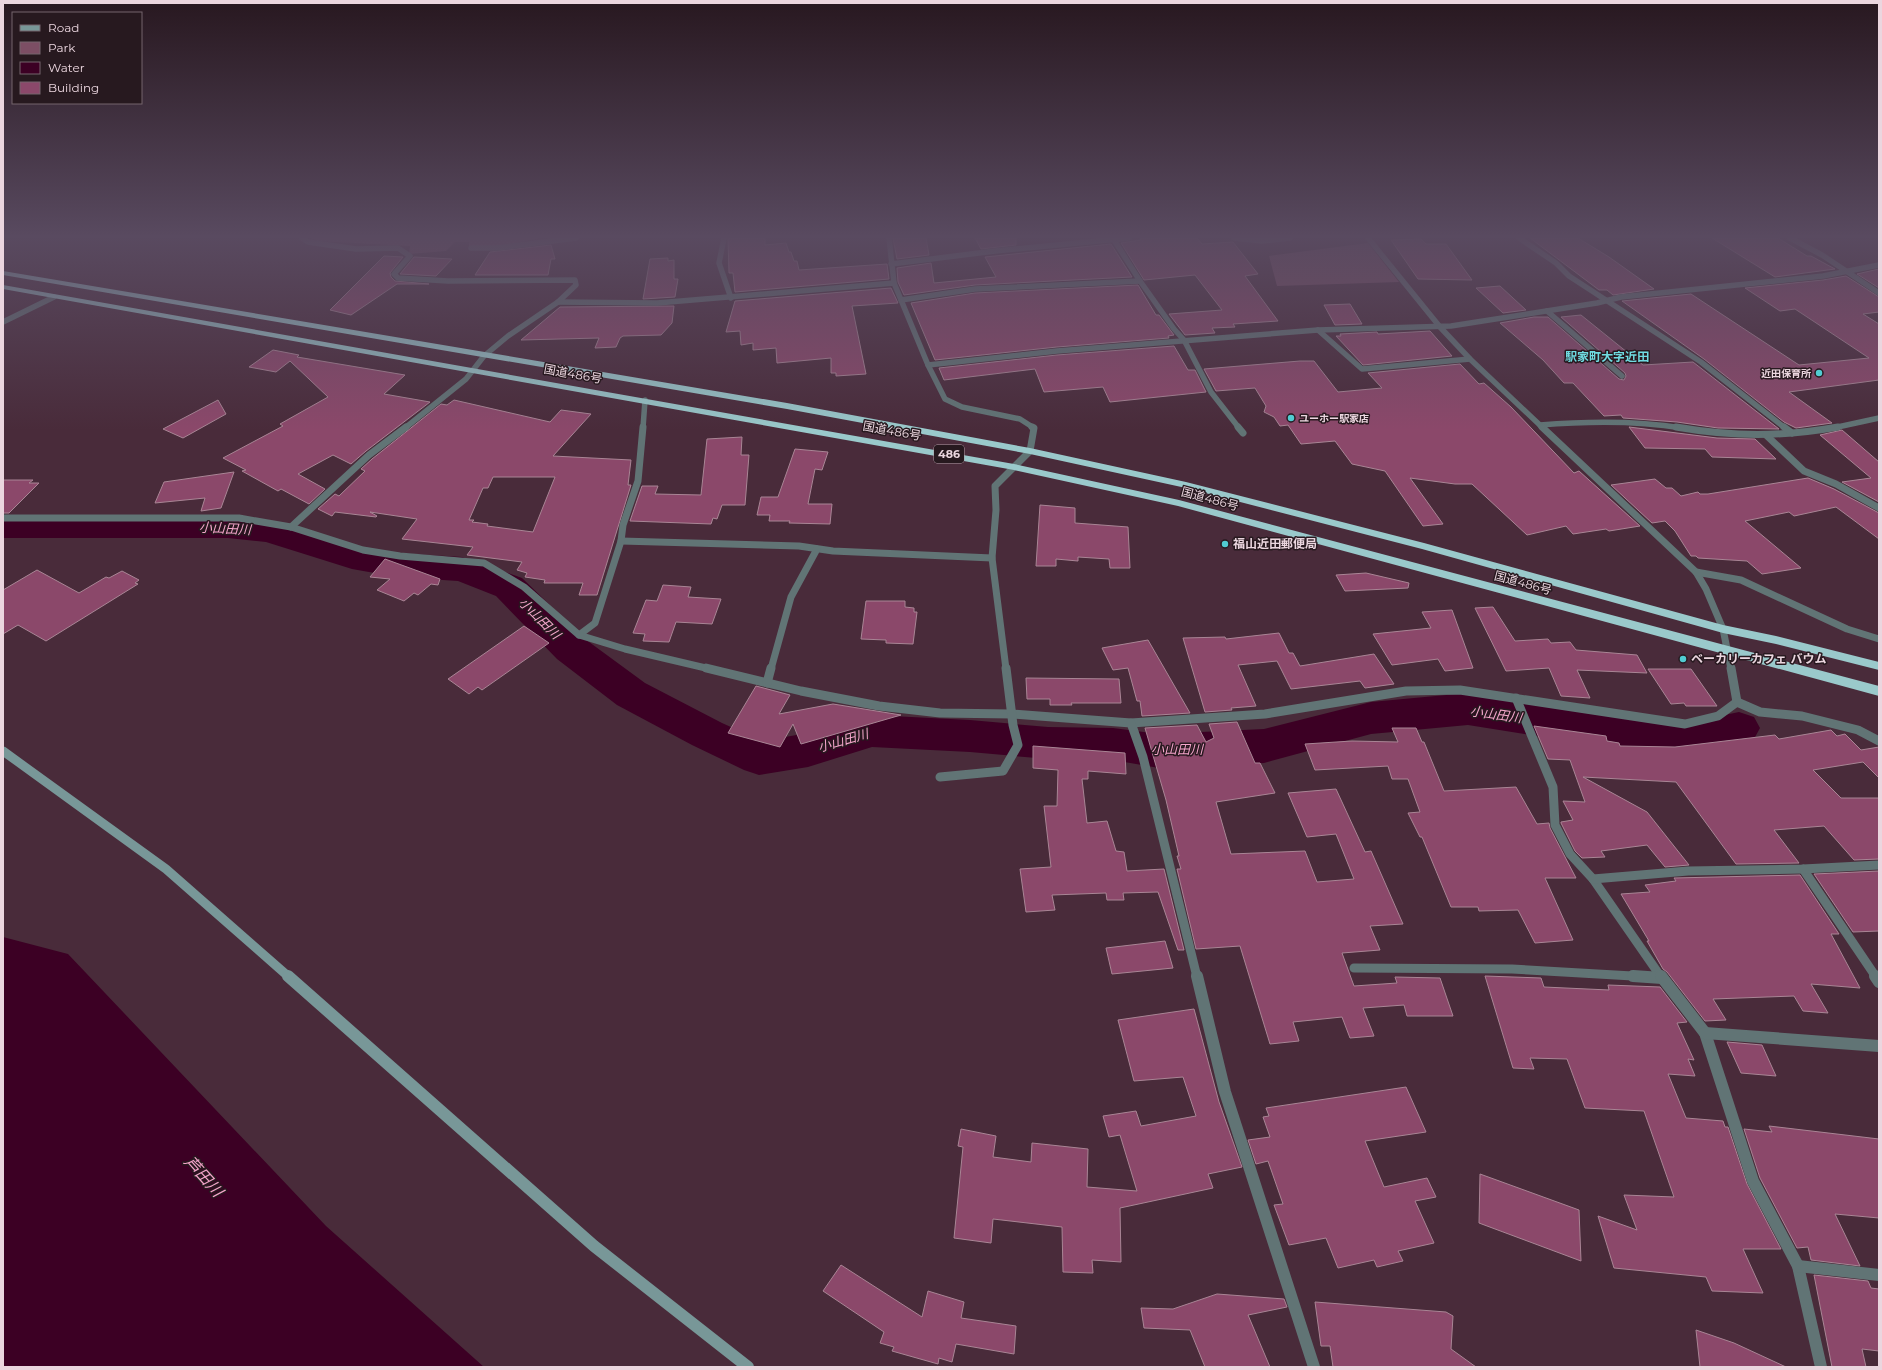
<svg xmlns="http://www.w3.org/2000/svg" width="1882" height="1370" font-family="Montserrat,'Noto Sans JP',sans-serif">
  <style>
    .green { fill: #7c4e64 }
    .water { fill: #3c0024 }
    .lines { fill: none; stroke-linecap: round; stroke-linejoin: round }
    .river { fill: #3c0024; fill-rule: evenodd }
    .building { fill: #8b486a; stroke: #a98595; fill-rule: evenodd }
    .street-far3 { stroke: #617475; stroke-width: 5.5 }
    .street-far2 { stroke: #617475; stroke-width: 7 }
    .street-far1 { stroke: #617475; stroke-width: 9 }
    .street { stroke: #617475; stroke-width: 12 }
    .secondary-far1 { stroke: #789798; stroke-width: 9 }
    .secondary { stroke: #789798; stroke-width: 12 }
    .highway { fill: #9ac9cb; fill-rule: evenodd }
    .poi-dot { fill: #51ccd2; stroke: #27191f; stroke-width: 1.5 }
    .labels { text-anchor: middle; stroke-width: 3; stroke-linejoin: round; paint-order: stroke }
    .far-poi-label { font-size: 10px; font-weight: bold; fill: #ebd6df; stroke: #27191f; text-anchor: end }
    .shield { fill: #27191f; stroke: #b09da5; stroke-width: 1 }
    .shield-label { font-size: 11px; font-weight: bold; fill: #ebd6df }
    .far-quarter-label { font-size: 12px; font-weight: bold; fill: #6fdbe1; stroke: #27191f }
    .street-label { font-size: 12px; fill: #ebd6df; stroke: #27191f }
    .poi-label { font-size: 12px; font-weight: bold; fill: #ebd6df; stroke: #27191f; text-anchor: start }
    .water-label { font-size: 13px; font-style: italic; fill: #f5a5cb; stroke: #27191f }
    .near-water-label { font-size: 16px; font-style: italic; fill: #f5a5cb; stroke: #27191f }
  </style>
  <rect width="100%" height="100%" fill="#492b3a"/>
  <!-- green -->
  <g class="green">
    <polygon points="311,238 541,238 493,247 469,247 469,242 455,242 446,251 409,254 410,246 317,241"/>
    <polygon points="1368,243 1399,282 1277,286 1269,256"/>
  </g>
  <!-- water -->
  <polygon class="water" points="3,937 68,954 326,1226 484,1367 3,1367"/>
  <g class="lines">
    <!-- river -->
    <polygon class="river" points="3,516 228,516 269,520 355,546 397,553 462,557 475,561 522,578 585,639 645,683 722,723 762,741 808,733 872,715 970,720 1048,727 1113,728 1159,734 1264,729 1371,702 1468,693 1632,719 1686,723 1739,712 1754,717 1760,728 1754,739 1686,755 1632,751 1468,725 1371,734 1264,763 1159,768 1113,760 1048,759 970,752 872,747 808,767 759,775 744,770 692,745 617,705 557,659 496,596 458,581 397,577 352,569 266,542 228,538 3,538"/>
  </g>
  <!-- building -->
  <g class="building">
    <polygon points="728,238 765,238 765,245 786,243 789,252 791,252 794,261 797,261 799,270 887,264 889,279 735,292 733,273 729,273"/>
    <polygon points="893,238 926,238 929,255 897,259"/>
    <polygon points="975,238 1016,238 1016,245 981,249"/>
    <polygon points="1140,238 1197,238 1202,244 1233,242 1258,274 1245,276 1278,321 1233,324 1235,327 1212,328 1215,333 1185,335 1169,314 1222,310 1195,275 1144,280 1121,243 1141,240"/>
    <polygon points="1530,238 1578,238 1609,257 1654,289 1613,295 1607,290 1599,290"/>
    <polygon points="1712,238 1778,238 1807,256 1811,256 1835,269 1775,277"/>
    <polygon points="1421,239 1426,244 1446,244 1472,280 1418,279 1391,240"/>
    <polygon points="1111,244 1132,277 975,285 904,295 898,282 897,268 931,263 934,283 996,277 985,257"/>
    <polygon points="551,245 555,259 551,259 548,275 475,275 490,252"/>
    <polygon points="384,256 403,257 390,273 391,277 395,281 429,284 397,284 351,315 330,310"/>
    <polygon points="414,257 452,259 436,276 400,274"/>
    <polygon points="668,258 668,261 674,260 674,279 678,279 675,297 643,299 650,259"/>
    <polygon points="1879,269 1879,288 1857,274"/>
    <polygon points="1846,276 1879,297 1879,312 1863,314 1879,324 1879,380 1789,392 1832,423 1796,428 1784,422 1704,359 1622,301 1691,294 1799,365 1869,358 1795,309 1780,311 1745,288 1823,280"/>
    <polygon points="1138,285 1156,315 1159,315 1174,335 1168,336 1169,338 1057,347 935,360 911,303 975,293"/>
    <polygon points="1500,286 1526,310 1503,313 1476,288"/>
    <polygon points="891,288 898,303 852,306 866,374 836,376 836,373 831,373 831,358 777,363 776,348 753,350 753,343 741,345 740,331 726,332 735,301"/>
    <polygon points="1350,304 1362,324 1335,325 1324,305"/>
    <polygon points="674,306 672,323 661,335 623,336 620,338 616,347 595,348 599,338 521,340 560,307"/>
    <polygon points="1581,315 1643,365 1693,362 1779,429 1718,428 1677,422 1623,418 1621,415 1604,416 1573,383 1564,383 1543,360 1500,323 1534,317 1548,317 1619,379 1624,380 1626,376 1625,373 1561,317"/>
    <polygon points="1430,331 1452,356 1363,365 1336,336 1341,336 1340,334 1377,332 1378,334"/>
    <polygon points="1174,346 1188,370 1195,370 1206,392 1110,402 1103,387 1044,392 1035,369 944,380 939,368 1057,355"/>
    <polygon points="273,350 299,355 297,357 405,375 384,394 430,402 366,451 351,464 333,455 298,474 325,489 309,504 281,489 278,491 242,471 246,470 223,458 283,426 280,424 328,397 290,361 276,372 249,367"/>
    <polygon points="1300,361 1314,361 1338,392 1382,388 1368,373 1460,364 1479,384 1484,383 1511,407 1574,473 1579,471 1640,526 1609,531 1606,529 1573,534 1566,526 1527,535 1472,484 1455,484 1410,478 1443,524 1423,526 1385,471 1352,464 1335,441 1301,444 1288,425 1280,426 1274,417 1264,412 1266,406 1255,388 1216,391 1204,369"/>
    <polygon points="218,400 226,414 183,438 163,429"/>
    <path d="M454,400L550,422L561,410L591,414L553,456L631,460L628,485H631L597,595H579L583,583H544L545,580L525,577L527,573L517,570L522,562L467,555L473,547L402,539L417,519L370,512L377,516L376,517L335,512L332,516L318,509L335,494L339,496L365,471L361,469L372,459L441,404L447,405ZM493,477H555L533,532L487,526L488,524L472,522L474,520H469L483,488H488Z"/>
    <polygon points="1629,427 1717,438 1755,439 1776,459 1712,457 1705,449 1645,448"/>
    <polygon points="1842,430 1879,462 1879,502 1842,482 1871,478 1820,435"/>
    <polygon points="742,437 741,455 749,455 745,505 722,505 717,519 713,518 711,524 630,521 642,486 658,486 655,494 701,495 707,439"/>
    <polygon points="795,449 828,452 822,470 815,469 808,504 832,504 830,524 789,523 790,521 769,521 770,515 757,515 761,497 778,497"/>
    <polygon points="234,472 221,508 201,511 205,498 155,503 164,482"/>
    <polygon points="1808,478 1834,489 1879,513 1879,539 1836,507 1794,516 1789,512 1745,521 1801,568 1762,574 1747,561 1698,558 1696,556 1691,556 1675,531 1665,521 1652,523 1611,485 1655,479 1666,488 1672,488 1681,496 1698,492 1700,494 1708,494"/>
    <polygon points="3,480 33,480 29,483 39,483 9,513 3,513"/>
    <polygon points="1040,505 1075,508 1075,523 1128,527 1130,568 1110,568 1109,559 1078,557 1078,561 1056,559 1056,566 1036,566"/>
    <polygon points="385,559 440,579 438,585 431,584 418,595 414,593 404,601 377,590 390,579 370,577"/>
    <polygon points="37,570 79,593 106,577 109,578 122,571 139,580 135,583 138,584 46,641 18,625 3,634 3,590"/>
    <polygon points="1366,573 1409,583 1408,588 1345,591 1336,575"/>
    <polygon points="663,585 691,587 688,597 721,599 712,624 676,622 669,642 643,641 645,634 633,633 646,600 657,601"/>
    <polygon points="866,601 905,601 905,607 914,608 914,612 917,612 913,644 886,643 886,640 861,639"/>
    <polygon points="1493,607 1515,641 1548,639 1551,643 1570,642 1576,650 1637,655 1647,673 1577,670 1590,698 1561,696 1549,668 1506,671 1475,608"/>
    <polygon points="1452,610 1473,668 1445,671 1438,659 1392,665 1373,634 1431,628 1422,612"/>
    <polygon points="524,626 549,643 482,690 478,687 469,694 448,679"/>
    <polygon points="1279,633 1289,653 1293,653 1300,666 1374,654 1394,684 1365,688 1360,681 1291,689 1277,661 1238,665 1256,706 1231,708 1232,710 1205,712 1183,638 1225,637 1226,639"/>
    <polygon points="1148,640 1190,713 1142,716 1140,701 1137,701 1128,668 1113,670 1102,648"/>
    <polygon points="1648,669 1691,669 1717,706 1686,706 1684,703 1671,704"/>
    <polygon points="1026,678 1119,679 1121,703 1071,703 1072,705 1050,705 1050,699 1027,699"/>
    <polygon points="756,686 790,695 779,714 833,704 901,715 801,744 793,724 780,747 728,733"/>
    <polygon points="1237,722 1255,763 1260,763 1275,793 1216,802 1231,854 1305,851 1317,882 1354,879 1336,834 1307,837 1288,793 1336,789 1365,852 1371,851 1403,924 1370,926 1380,950 1342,953 1354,986 1397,983 1395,977 1440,978 1453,1016 1407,1016 1404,1005 1363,1008 1374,1036 1350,1038 1342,1017 1293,1022 1299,1041 1270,1044 1240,946 1196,949 1177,869 1181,869 1177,856 1179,856 1166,800 1145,728 1197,725 1206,742 1214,738 1209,724"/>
    <polygon points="1534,726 1606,736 1607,741 1619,743 1620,746 1675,747 1775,735 1779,739 1831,730 1837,736 1845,734 1861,750 1879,747 1879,778 1863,762 1813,770 1841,798 1879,798 1879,859 1854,860 1824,826 1774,830 1799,863 1736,864 1676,782 1583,777 1647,812 1689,865 1665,867 1647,845 1601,851 1605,857 1582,858 1575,851 1561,823 1561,822 1573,820 1563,801 1585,802 1570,760 1548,759"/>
    <polygon points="1392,728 1416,728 1422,742 1424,742 1444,791 1516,787 1537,824 1549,823 1550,828 1576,878 1545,878 1573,940 1535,943 1518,910 1479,911 1478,907 1451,907 1422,837 1420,837 1408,813 1420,812 1408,779 1392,779 1388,766 1315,770 1305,744 1352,741 1398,742"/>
    <polygon points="1033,746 1125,753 1126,774 1088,771 1088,779 1082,779 1087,823 1107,821 1116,851 1124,852 1127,871 1164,869 1184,950 1178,950 1158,892 1123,893 1124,900 1107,900 1106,893 1052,895 1055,910 1026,912 1020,869 1051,867 1044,806 1057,806 1058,770 1033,768"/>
    <polygon points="1879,871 1879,931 1853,932 1814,874"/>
    <polygon points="1800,875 1839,934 1831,934 1860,988 1811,984 1828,1013 1803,1011 1794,996 1713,999 1726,1020 1705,1021 1667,972 1663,969 1647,941 1649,941 1621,894 1650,892 1645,885 1676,881 1674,878"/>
    <polygon points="1165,941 1173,968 1112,974 1106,948"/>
    <polygon points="1485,976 1541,978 1544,987 1609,990 1608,985 1660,987 1687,1022 1677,1023 1694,1060 1688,1059 1695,1076 1668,1074 1686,1118 1723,1121 1725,1127 1728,1127 1747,1184 1781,1249 1743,1249 1763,1293 1712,1291 1706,1277 1614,1268 1598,1216 1637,1230 1624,1195 1674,1197 1644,1111 1585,1108 1567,1059 1530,1058 1534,1069 1513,1068"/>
    <polygon points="1194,1009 1219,1102 1242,1167 1208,1174 1213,1188 1120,1208 1121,1262 1092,1260 1093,1273 1063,1272 1062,1227 993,1219 991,1243 954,1238 963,1147 958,1146 961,1129 996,1136 993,1157 1031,1162 1032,1143 1088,1149 1087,1187 1137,1191 1120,1135 1109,1137 1103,1116 1136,1111 1141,1126 1196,1116 1183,1077 1134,1081 1118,1020"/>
    <polygon points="1727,1042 1762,1045 1776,1076 1741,1073"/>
    <polygon points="1406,1087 1426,1132 1365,1141 1384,1187 1427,1178 1436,1197 1415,1201 1434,1243 1398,1251 1403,1261 1377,1267 1374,1260 1338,1268 1326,1238 1289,1245 1274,1205 1283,1204 1268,1161 1256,1164 1248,1140 1270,1137 1263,1117 1269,1116 1266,1108"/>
    <polygon points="1769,1126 1879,1139 1879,1218 1835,1214 1860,1266 1811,1260 1808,1247 1797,1248 1760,1178 1744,1129 1772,1132"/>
    <polygon points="1480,1174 1579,1210 1581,1261 1479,1223"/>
    <polygon points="841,1265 922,1317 928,1291 964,1302 961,1318 1016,1326 1014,1354 956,1344 952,1362 939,1358 938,1364 892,1351 894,1347 880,1343 884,1332 823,1291"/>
    <polygon points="1814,1275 1868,1281 1871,1288 1879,1289 1879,1351 1862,1349 1866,1367 1832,1367"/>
    <polygon points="1217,1294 1284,1299 1287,1307 1248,1315 1270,1367 1205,1367 1190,1330 1144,1328 1141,1308 1173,1309"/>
    <polygon points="1315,1302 1446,1312 1453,1316 1451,1349 1476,1367 1333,1367 1330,1346 1321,1346"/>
    <polygon points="1696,1330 1734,1343 1786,1367 1700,1367"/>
  </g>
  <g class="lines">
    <!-- street-far3 -->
    <g class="street-far3">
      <polyline points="302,238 308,242 356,249 398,248 410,256 394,274 398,278 448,281 575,280 576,285 558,302 508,336 484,356 466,379 405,428"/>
      <polyline points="724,238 719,263 731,298"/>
      <polyline points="889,238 894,283 928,365 945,399 962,407 1020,419 1034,428"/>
      <polyline points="1234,238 1262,241 1290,238"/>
      <polyline points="1368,238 1440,327 1470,359 1543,428"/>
      <polyline points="1519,238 1556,263 1569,276 1701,362 1785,428"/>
      <polyline points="1790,238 1822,255 1879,293"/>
      <polyline points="1114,240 1140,281 1174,329 1184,340 1211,392 1239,428"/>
      <polyline points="471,248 497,248 576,238"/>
      <polyline points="891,264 995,251 1129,238"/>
      <polyline points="901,300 975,289 1140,281"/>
      <polyline points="558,302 657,303 894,283"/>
      <polyline points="1547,311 1622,376"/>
      <polyline points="3,322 54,297"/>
      <polyline points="1318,330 1362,369 1470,359"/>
      <polyline points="928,365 1057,351 1318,330 1451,326 1597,303 1621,297 1823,276 1879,265"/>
      <path d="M1540,425C1588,421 1634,420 1682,428"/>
      <polyline points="643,428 645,400"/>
      <polyline points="1833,428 1879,418"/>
    </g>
    <!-- street-far2 -->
    <g class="street-far2">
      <polyline points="1238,427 1243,433"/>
      <polyline points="1542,427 1696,572 1706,589 1723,629 1731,669"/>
      <path d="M1676,427C1734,437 1781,437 1838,427"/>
      <polyline points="1784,427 1792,433"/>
      <polyline points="1766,435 1804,471 1836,484 1879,508"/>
      <polyline points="3,518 239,518 291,527 363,550 400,556 484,563 524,587 579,635 625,649 710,669"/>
      <polyline points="291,527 369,455 406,427"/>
      <polyline points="621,541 799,546 833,551 992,558"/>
      <polyline points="1696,572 1741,580 1847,629 1879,639"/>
      <polyline points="579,635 595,623 621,541 623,525 638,481 643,427"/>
      <polyline points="771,669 791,597 817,549"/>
      <polyline points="1006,669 992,558 996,510 995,486 1030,451 1034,428 1032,427"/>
    </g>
    <!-- street-far1 -->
    <g class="street-far1">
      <polyline points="706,668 801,691 879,706 940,713 1012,714 1131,723 1265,714 1406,691 1460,690 1685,724 1718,716 1737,702 1731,668"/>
      <polyline points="767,683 771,668"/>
      <polyline points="1516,698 1553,787 1555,825 1570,854 1593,879 1661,977"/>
      <polyline points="1737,702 1760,712 1802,716 1858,730 1879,741"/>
      <polyline points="1131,723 1143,757 1197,977"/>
      <polyline points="940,777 1003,771 1018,745 1013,725 1006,668"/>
      <polyline points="1803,869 1876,977"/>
      <polyline points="1593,879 1688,871 1803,869 1879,865"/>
      <polyline points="1354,968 1512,969 1650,977"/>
    </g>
    <!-- street -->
    <g class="street">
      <polyline points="1197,976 1225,1092 1314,1367"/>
      <polyline points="1633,976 1662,978"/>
      <polyline points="1661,976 1705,1033 1753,1181 1798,1266 1821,1367"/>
      <polyline points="1875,976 1879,982"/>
      <polyline points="1705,1033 1879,1046"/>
      <polyline points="1798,1266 1879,1275"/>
    </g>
    <!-- secondary-far1 -->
    <polyline class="secondary-far1" points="3,751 166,869 289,977"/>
    <!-- secondary -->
    <polyline class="secondary" points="288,976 594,1246 748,1367"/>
    <!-- highway -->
    <g class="highway">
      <polygon points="3,271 787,403 1030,448 1186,482 1424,543 1723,625 1776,636 1879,662 1879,670 1776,644 1723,633 1422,549 1186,488 1030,454 787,409 3,275"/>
      <polygon points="3,285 1014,464 1179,500 1879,686 1879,696 1178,506 1014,470 3,289"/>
    </g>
  </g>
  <!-- sky -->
  <linearGradient id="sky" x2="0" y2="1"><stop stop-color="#281820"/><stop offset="0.55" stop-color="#594a60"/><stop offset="1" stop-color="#594a60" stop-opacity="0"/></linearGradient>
  <rect width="1882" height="430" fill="url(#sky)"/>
  <!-- markers -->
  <g class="poi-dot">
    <circle cx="1819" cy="373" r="4"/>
    <circle cx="1291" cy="418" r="4"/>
    <circle cx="1225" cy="544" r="4"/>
    <circle cx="1683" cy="659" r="4"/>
  </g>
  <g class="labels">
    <!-- far-poi labels -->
    <g class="far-poi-label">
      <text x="1811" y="377">近田保育所</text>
      <text x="1299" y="422" text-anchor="start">ユーホー駅家店</text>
    </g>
    <!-- shield labels -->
    <rect class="shield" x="934" y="445" width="30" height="18" rx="3"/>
    <g class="shield-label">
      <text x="949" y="458">486</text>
    </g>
    <!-- far-quarter labels -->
    <g class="far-quarter-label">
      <text x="1607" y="361">駅家町大字近田</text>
    </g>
    <!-- street labels -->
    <g class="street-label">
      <text transform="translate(573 374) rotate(10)" y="4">国道486号</text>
      <text transform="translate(892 431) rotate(10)" y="4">国道486号</text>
      <text transform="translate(1210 499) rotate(15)" y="4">国道486号</text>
      <text transform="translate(1523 583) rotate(15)" y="4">国道486号</text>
    </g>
    <!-- poi labels -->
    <g class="poi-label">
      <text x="1233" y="548">福山近田郵便局</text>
      <text x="1691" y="663">ベーカリーカフェ バウム</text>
    </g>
    <!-- water labels -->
    <g class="water-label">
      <text transform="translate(225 528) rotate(3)" y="5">小山田川</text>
      <text transform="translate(540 618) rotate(45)" y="5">小山田川</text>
      <text transform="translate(1496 714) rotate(8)" y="5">小山田川</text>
      <text transform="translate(843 740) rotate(-16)" y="5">小山田川</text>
      <text x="1177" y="754">小山田川</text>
    </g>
    <!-- near-water labels -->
    <g class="near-water-label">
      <text transform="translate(204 1176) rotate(48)" y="6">芦田川</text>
    </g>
  </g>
  <!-- border -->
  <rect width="1882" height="1370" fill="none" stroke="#ebd6df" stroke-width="8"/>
  <!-- legend -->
  <rect x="12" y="12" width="130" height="92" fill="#27191f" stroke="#75656c"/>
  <rect x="20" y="25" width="20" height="6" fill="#789798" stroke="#75656c"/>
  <text x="48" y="32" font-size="12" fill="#ebd6df">Road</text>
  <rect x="20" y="42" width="20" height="12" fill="#7c4e64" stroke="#75656c"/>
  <text x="48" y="52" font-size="12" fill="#ebd6df">Park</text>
  <rect x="20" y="62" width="20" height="12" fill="#3c0024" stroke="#75656c"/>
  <text x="48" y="72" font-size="12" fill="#ebd6df">Water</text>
  <rect x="20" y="82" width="20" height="12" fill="#8b486a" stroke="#75656c"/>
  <text x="48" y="92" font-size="12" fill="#ebd6df">Building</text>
</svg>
